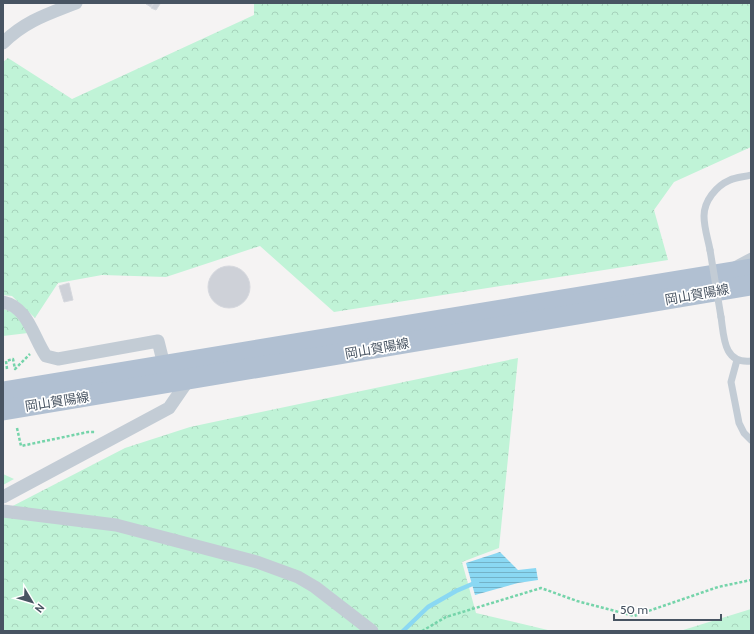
<svg xmlns="http://www.w3.org/2000/svg" width="754" height="634" font-family="Cabin,'Noto Sans JP',sans-serif">
  <style>
    .forest { fill: url(#forest-crowns) }
    .water { fill: url(#water-rules) }
    .lines { fill: none; stroke-linecap: round; stroke-linejoin: round }
    .stream { stroke: #8ad8f3; stroke-width: 4.5 }
    .building { fill: #ced1d8; stroke: #d6d8de }
    .path { stroke: #75d4aa; stroke-width: 2.5; stroke-dasharray: 3 2; stroke-linecap: butt }
    .lane { stroke: #c3ccd5; stroke-width: 7 }
    .street { stroke: #c3ccd5; stroke-width: 13 }
    .primary { stroke: #b1c0d2; stroke-width: 21 }
    .lane-bridge { stroke: #c3ccd5; stroke-width: 7 }
    .labels { text-anchor: middle; stroke-width: 3.5; stroke-linejoin: round; paint-order: stroke }
    .street-label { font-size: 13px; fill: #485462; stroke: #fff }
  </style>
  <defs>
    <pattern id="forest-crowns" width="20" height="18" patternUnits="userSpaceOnUse"><rect width="20" height="18" fill="#c0f3d7"/><path d="M2 6a3 3 0 1 1 6 0M12 15a3 3 0 1 1 6 0" fill="none" stroke="#a6d2bb"/></pattern>
    <pattern id="water-rules" width="6" height="5" patternUnits="userSpaceOnUse"><rect width="6" height="5" fill="#8ad8f3"/><path d="M0 2.5h6" fill="none" stroke="#73b2c8"/></pattern>
  </defs>
  <rect width="100%" height="100%" fill="#f5f3f3"/>
  <!-- forest -->
  <g class="forest">
    <polygon points="254,3 751,3 751,147 674,182 654,210 668,260 334,312 260,246 166,277 102,275 58,283 35,318 12,296 3,295 3,62 8,58 72,99 254,15"/>
    <path d="M3,309C16,311 22,322 28,333L3,336Z"/>
    <polygon points="518,358 499,548 462,562 476,613 552,631 3,631 3,511 125,448 190,427"/>
    <polygon points="3,474 14,479 3,485"/>
    <polygon points="751,609 751,631 680,631"/>
  </g>
  <!-- water -->
  <polygon class="water" points="500,552 518,570 536,568 538,580 518,583 475,595 466,563"/>
  <g class="lines">
    <!-- stream -->
    <polyline class="stream" points="403,631 428,607 456,591 477,582"/>
  </g>
  <!-- building -->
  <g class="building">
    <polygon points="147,3 153,3 151,7 146,4"/>
    <polygon points="154,3 160,4 156,10 151,8"/>
    <circle cx="229" cy="287" r="21"/>
    <polygon points="69,283 73,300 64,302 59,286"/>
  </g>
  <g class="lines">
    <!-- path -->
    <g class="path">
      <polyline points="7,369 6,361 13,359 15,369 30,354"/>
      <polyline points="17,428 21,446 88,432 95,432"/>
      <polyline points="422,631 446,617 541,588 577,601 634,616 718,587 751,580"/>
    </g>
    <!-- lane -->
    <g class="lane">
      <path d="M710,250C708,239 704,228 704,216C704,201 716,186 730,180C736,177 744,177 751,175"/>
      <polyline points="734,265 751,256"/>
      <path d="M721,317C724,336 723,364 751,361"/>
      <polyline points="737,360 731,382 739,423 744,433 751,440"/>
    </g>
    <!-- street -->
    <g class="street">
      <path d="M3,43C25,21 48,14 76,3"/>
      <path d="M3,302C28,307 33,337 46,356L58,359L158,341L164,365"/>
      <polyline points="3,497 169,408 189,379"/>
      <polyline points="3,511 116,525 257,562 298,577 315,587 372,631"/>
    </g>
    <!-- primary -->
    <g class="primary">
      <polyline points="3,392 751,269"/>
      <polyline points="3,410 751,285"/>
    </g>
    <!-- lane-bridge -->
    <polyline class="lane-bridge" points="710,250 721,317"/>
  </g>
  <g class="labels">
    <!-- street labels -->
    <g class="street-label">
      <text transform="translate(697 294) rotate(-10)" y="5">岡山賀陽線</text>
      <text transform="translate(377 348) rotate(-10)" y="5">岡山賀陽線</text>
      <text transform="translate(57 401) rotate(-9)" y="5">岡山賀陽線</text>
    </g>
  </g>
  <!-- border -->
  <rect width="754" height="634" fill="none" stroke="#485462" stroke-width="8"/>
  <!-- north arrow -->
  <g transform="translate(32 602) rotate(128)" stroke="#ffffff" stroke-width="3" paint-order="stroke">
  <path d="M0-3L7 15L0 10L-7 15Z" fill="#485462"/>
  <text y="-6" font-size="11" font-weight="bold" text-anchor="middle" fill="#485462">N</text>
  </g>
  <!-- scale -->
  <path d="M614 614v6h107v-6" fill="none" stroke="#485462" stroke-width="2"/>
  <text x="620" y="614" font-size="12" fill="#485462" stroke="#ffffff" stroke-width="3" paint-order="stroke">50 m</text>
</svg>
